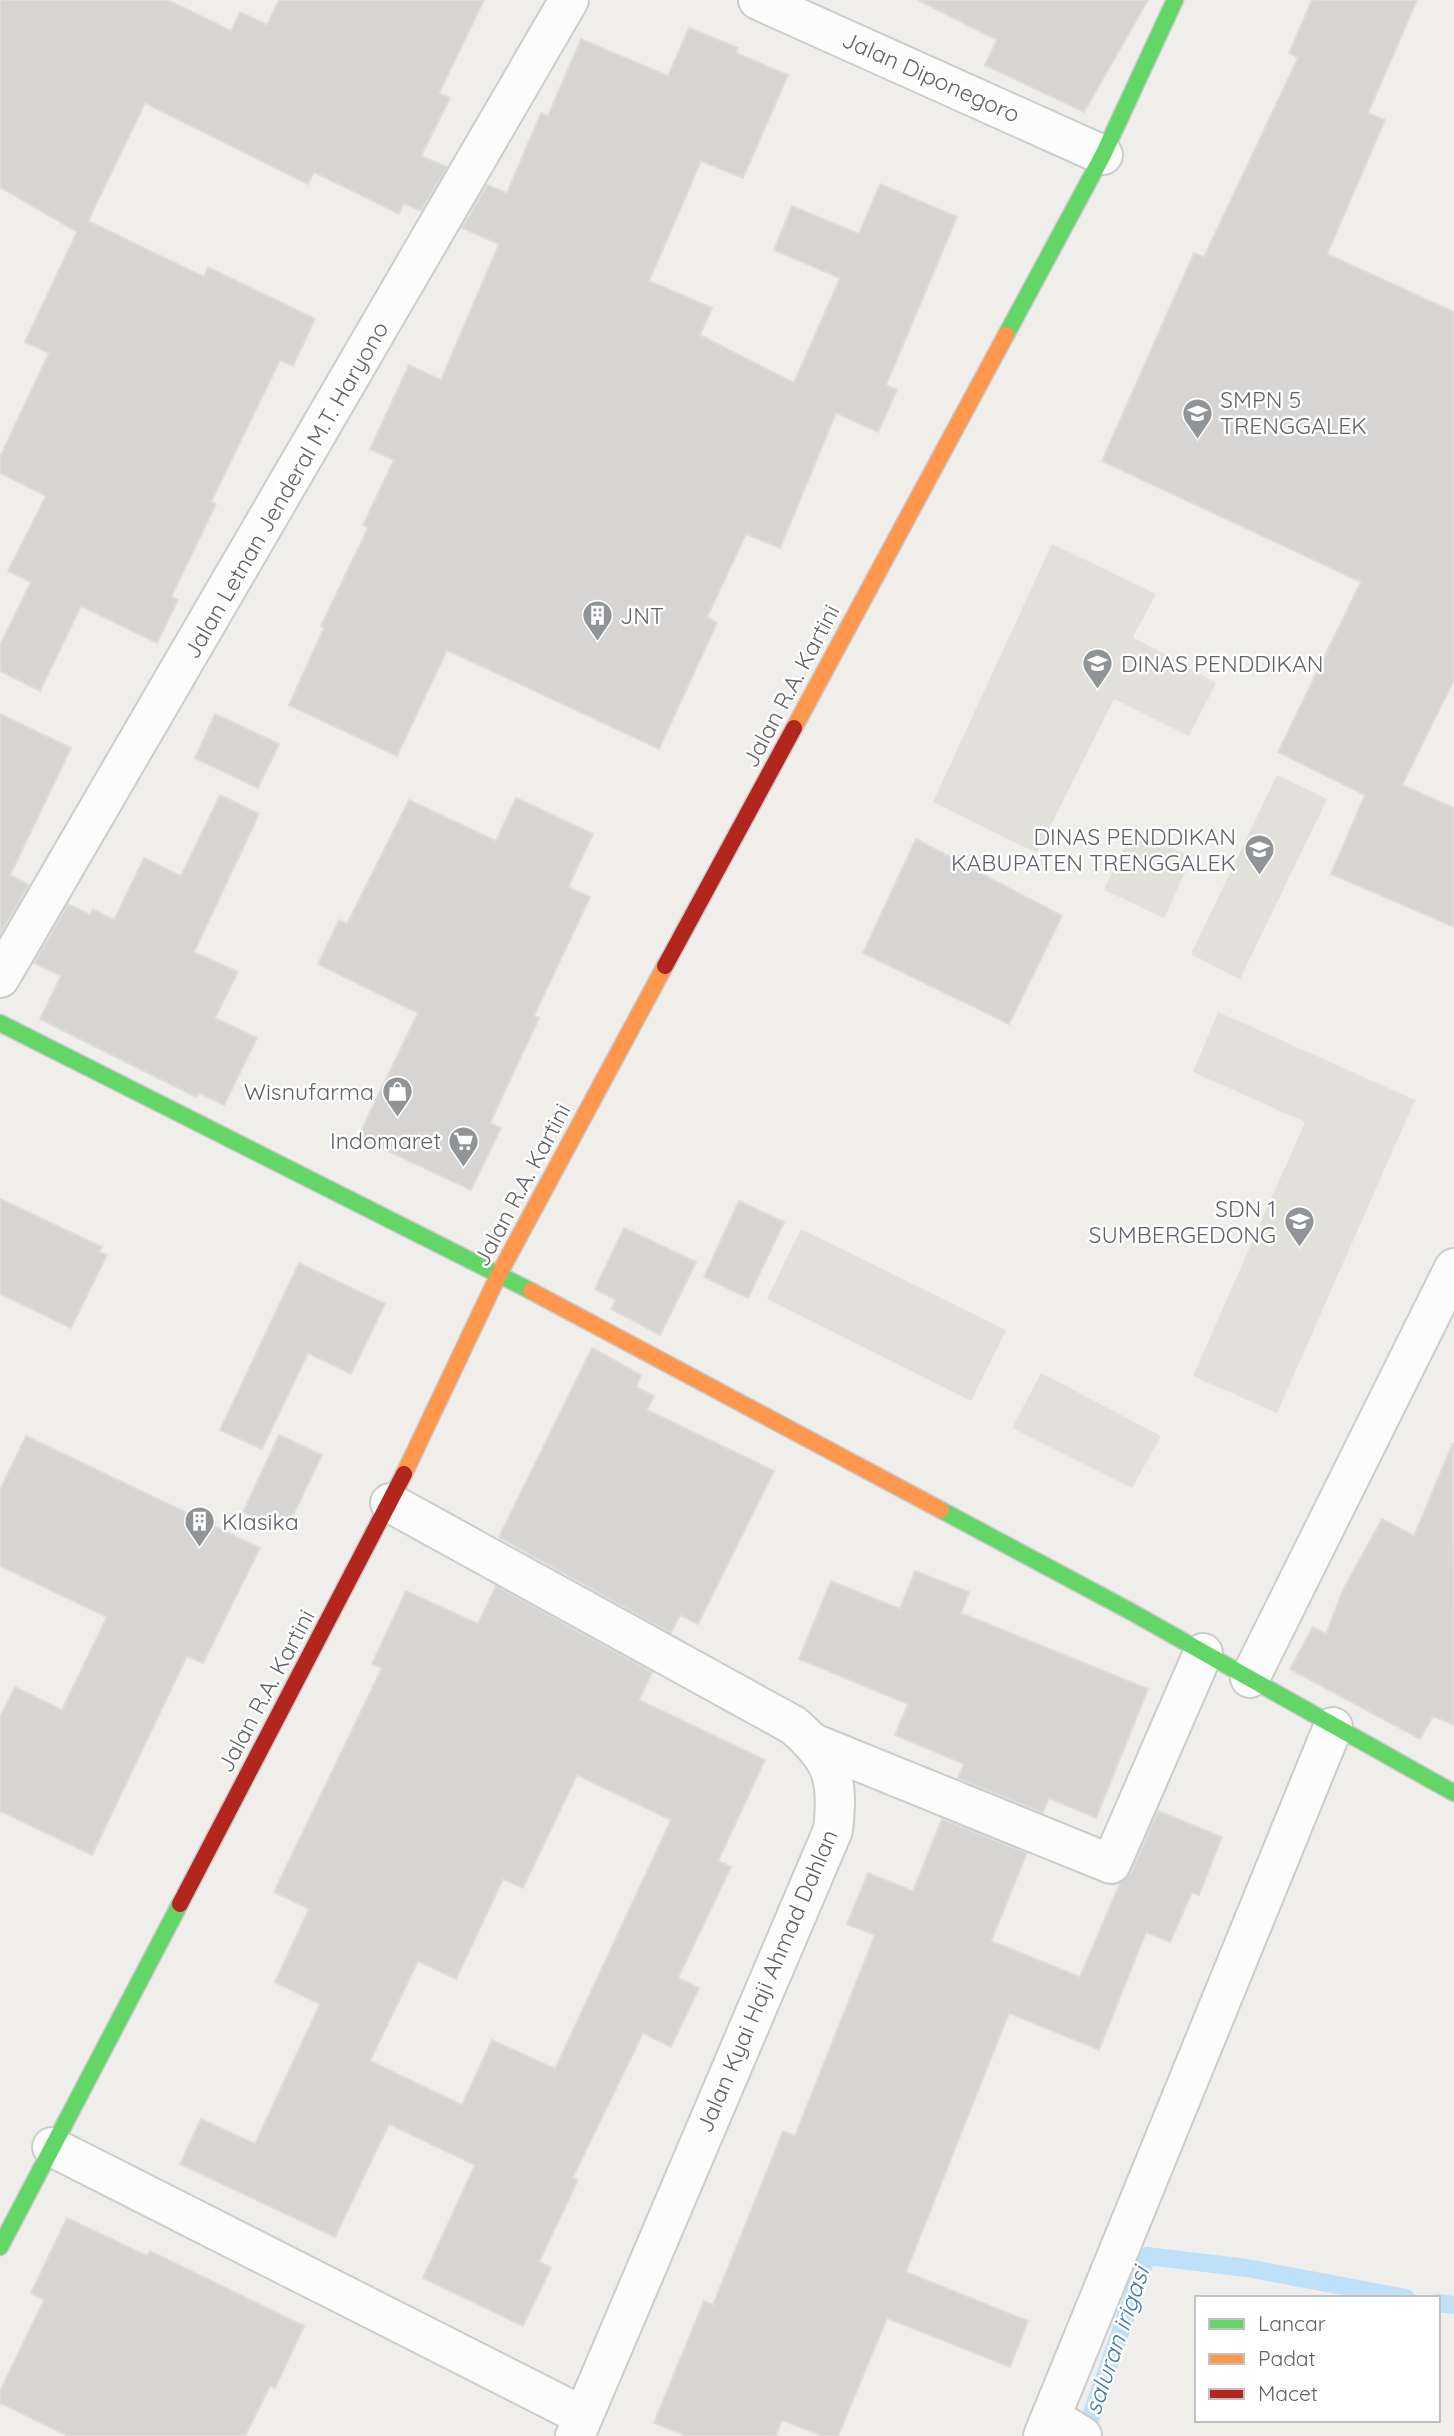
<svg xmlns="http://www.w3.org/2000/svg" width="1454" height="2436" font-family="Quicksand,sans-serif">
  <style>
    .education { fill: #e2e0da }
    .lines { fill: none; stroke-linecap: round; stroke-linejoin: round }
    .stream { stroke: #bfe0f9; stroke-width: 18 }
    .building { fill: #d6d5d3; stroke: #deddd9; stroke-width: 2; fill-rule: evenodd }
    .street-casing { stroke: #cbcccc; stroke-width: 42 }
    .fast-casing { stroke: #cacacb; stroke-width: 19 }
    .slow-casing { stroke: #cacacb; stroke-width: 19 }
    .jam-casing { stroke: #cacacb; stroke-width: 19 }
    .street { stroke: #fdfcfc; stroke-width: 38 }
    .fast { stroke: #63d668; stroke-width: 16 }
    .slow { stroke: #ff974d; stroke-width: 16 }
    .jam { stroke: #b3261e; stroke-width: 16 }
    .labels { text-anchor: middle; stroke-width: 5; stroke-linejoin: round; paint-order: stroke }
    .street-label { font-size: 23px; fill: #5f6368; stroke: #fff }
    .poi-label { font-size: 23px; fill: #5f6368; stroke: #fff; text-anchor: start }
    .water-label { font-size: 24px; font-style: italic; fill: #4174aa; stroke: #fff }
  </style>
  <rect width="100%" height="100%" fill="#efeeea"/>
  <!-- education -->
  <g class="education">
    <polygon points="1052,544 1156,594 1133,637 1216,683 1189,736 1114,699 1037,853 933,802"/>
    <polygon points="1277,775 1327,799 1240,979 1191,954"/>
    <polygon points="1132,830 1192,857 1164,918 1104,890"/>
    <polygon points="1218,1012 1415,1100 1277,1413 1193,1376 1305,1122 1193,1072"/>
    <polygon points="801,1229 1006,1330 971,1401 767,1299"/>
    <polygon points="1041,1373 1161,1436 1132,1488 1012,1428"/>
  </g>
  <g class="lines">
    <!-- stream -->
    <g class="stream">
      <polyline points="1438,2303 1454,2305"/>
      <polyline points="1084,2436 1147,2256 1247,2268 1406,2298"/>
    </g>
  </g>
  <!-- building -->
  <g class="building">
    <polygon points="0,0 168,0 231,31 240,12 267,25 279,0 484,0 439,93 450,98 421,156 447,167 421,211 404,203 399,214 314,172 308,184 145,103 88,221 204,277 208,267 315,319 293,366 280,360 211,502 216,504 171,597 178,600 157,643 81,606 40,691 0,671 0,645 31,582 8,571 46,496 0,473 0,457 49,353 25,342 77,232 0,187"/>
    <polygon points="918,0 1148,0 1084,112 985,65 997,40"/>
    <polygon points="1312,0 1417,0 1368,113 1385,120 1327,254 1454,312 1454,680 1402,785 1454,808 1454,927 1331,874 1365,795 1278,752 1361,582 1102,461 1194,253 1204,257 1298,58 1289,53"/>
    <polygon points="689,28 738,48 736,53 788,75 743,178 701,161 649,281 712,308 700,335 794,383 840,278 774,250 792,206 859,234 880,184 957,217 886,385 897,390 878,432 836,413 780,548 746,534 707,617 717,623 659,749 447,650 397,756 289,705 324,628 321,626 368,528 363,525 394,460 370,449 409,365 441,380 499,244 462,228 487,185 507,193 541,113 548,116 581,39 668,76"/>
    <polygon points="0,714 71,748 10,875 29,885 0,934"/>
    <polygon points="215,714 279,744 258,788 195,758"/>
    <polygon points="220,795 259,814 194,952 238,972 215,1018 257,1038 224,1105 199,1093 196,1097 40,1019 61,976 34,963 68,904 90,915 93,909 114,920 144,858 181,876"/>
    <polygon points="516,798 593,834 568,887 590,897 534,1016 539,1018 490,1123 501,1128 471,1190 358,1137 418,1013 318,964 339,920 347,924 409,800 496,841"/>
    <polygon points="916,839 1062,916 1009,1024 863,953"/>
    <polygon points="0,1199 102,1247 99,1252 107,1255 71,1328 0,1294"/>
    <polygon points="739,1201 784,1222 748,1298 704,1277"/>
    <polygon points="624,1228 696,1262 660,1335 611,1309 616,1300 595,1289"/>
    <polygon points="299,1263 385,1304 351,1374 308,1353 262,1449 220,1430"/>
    <polygon points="592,1348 641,1375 636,1387 654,1396 647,1410 774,1471 698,1624 680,1615 671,1633 499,1537"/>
    <polygon points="279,1435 322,1455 285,1532 243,1512"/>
    <polygon points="26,1436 260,1548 203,1663 187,1656 92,1855 0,1811 0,1717 15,1687 62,1710 107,1617 0,1566 0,1490"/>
    <polygon points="1453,1443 1454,1725 1433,1716 1420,1739 1290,1669 1313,1627 1326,1634 1343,1590 1382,1519 1414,1536"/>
    <polygon points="915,1571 969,1592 961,1613 1148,1689 1096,1818 1049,1798 1043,1813 958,1778 964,1764 895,1735 908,1704 799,1659 831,1581 900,1609"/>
    <path d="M496,1586L652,1672L639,1700L765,1760L718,1861L731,1867L678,1978L699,1988L671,2047L643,2033L573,2177L578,2180L539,2262L551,2268L523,2326L423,2278L475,2165L389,2124L335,2237L180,2164L201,2119L255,2144L320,2004L275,1982L309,1909L274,1892L382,1668L372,1664L406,1591L478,1624ZM577,1775L671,1820L555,2069L492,2040L462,2105L370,2061L418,1961L456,1979L503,1879L523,1888Z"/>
    <polygon points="1158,1811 1222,1837 1199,1895 1192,1892 1170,1942 1146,1932 1099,2050 1009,2013 906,2272 1028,2321 1010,2367 887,2318 838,2436 823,2436 782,2420 776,2436 687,2436 654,2423 704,2301 713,2305 783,2131 795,2136 875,1935 847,1924 868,1873 913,1891 942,1819 1027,1853 991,1941 1080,1977 1120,1883 1131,1873"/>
    <polygon points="67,2218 147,2256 150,2251 304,2326 275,2388 270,2386 245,2436 68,2436 0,2403 0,2391 44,2300 31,2293"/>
  </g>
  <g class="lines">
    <defs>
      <g id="street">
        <polyline points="758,0 1103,155"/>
        <polyline points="0,978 569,0"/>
        <path d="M390,1503L793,1725C833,1759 839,1779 833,1830L575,2436"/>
        <polyline points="1250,1678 1454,1268"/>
        <polyline points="813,1743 1111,1864 1203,1653"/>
        <polyline points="52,2147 583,2416"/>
        <polyline points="1051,2417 1082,2436"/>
        <polyline points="1043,2436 1333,1727"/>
      </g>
      <g id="fast">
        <polyline points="1006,335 1103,155 1175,0"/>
        <polyline points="0,1023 531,1291"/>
        <polyline points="941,1510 1128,1610 1454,1793"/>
        <polyline points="0,2247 180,1904"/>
      </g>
      <g id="slow">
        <polyline points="794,728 1006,335"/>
        <polyline points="531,1291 941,1510"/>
        <polyline points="404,1474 499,1274 665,966"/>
      </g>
      <g id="jam">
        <polyline points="665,966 794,728"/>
        <polyline points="180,1904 404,1474"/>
      </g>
    </defs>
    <!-- street casing -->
    <use href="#street" class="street-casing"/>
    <!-- fast casing -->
    <use href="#fast" class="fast-casing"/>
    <!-- slow casing -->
    <use href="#slow" class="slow-casing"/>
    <!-- jam casing -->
    <use href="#jam" class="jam-casing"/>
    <!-- street -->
    <use href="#street" class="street"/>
    <!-- fast -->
    <use href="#fast" class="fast"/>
    <!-- slow -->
    <use href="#slow" class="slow"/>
    <!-- jam -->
    <use href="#jam" class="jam"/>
  </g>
  <!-- icons -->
  <defs>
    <symbol id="school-pin" viewBox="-11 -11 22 30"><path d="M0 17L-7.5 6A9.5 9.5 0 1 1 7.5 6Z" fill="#919496" stroke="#fff"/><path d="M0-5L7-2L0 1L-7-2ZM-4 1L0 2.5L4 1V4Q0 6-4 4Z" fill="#fff"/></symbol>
    <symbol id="building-pin" viewBox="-11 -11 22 30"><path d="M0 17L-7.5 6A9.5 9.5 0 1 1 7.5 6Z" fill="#919496" stroke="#fff"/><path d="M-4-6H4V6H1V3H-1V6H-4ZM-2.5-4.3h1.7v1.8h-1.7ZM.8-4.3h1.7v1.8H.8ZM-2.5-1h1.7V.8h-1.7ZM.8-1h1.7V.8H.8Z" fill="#fff"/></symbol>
    <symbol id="shop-pin" viewBox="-11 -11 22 30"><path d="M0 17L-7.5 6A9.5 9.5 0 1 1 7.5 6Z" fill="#919496" stroke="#fff"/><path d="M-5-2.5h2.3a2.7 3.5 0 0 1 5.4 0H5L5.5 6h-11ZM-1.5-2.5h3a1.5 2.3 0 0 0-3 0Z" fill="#fff"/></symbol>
    <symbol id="supermarket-pin" viewBox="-11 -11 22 30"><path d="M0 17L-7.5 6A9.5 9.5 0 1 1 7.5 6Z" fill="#919496" stroke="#fff"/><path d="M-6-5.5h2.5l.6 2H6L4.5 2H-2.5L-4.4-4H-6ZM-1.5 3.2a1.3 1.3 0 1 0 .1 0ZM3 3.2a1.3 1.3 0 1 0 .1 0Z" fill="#fff"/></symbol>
  </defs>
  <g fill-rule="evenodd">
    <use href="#school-pin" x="1180" y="396" width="35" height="47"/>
    <use href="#building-pin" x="580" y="598" width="35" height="47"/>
    <use href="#school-pin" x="1080" y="646" width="35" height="47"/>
    <use href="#school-pin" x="1242" y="832" width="35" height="47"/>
    <use href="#shop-pin" x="380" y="1074" width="35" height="47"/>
    <use href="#supermarket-pin" x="446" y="1124" width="35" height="47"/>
    <use href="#school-pin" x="1282" y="1204" width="35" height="47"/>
    <use href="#building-pin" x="182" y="1504" width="35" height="47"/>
  </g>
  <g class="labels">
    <!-- street labels -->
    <g class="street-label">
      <text transform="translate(931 77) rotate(24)" y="8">Jalan Diponegoro</text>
      <text transform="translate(286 490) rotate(-60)" y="8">Jalan Letnan Jenderal M.T. Haryono</text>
      <text transform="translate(791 686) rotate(-62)" y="8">Jalan R.A. Kartini</text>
      <text transform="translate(522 1185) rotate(-62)" y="8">Jalan R.A. Kartini</text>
      <text transform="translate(266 1691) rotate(-62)" y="8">Jalan R.A. Kartini</text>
      <text transform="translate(767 1981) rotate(-67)" y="8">Jalan Kyai Haji Ahmad Dahlan</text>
    </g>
    <!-- poi labels -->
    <g class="poi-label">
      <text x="1220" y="408">SMPN 5<tspan x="1220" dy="26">TRENGGALEK</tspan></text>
      <text x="620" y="624">JNT</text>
      <text x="1121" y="672">DINAS PENDDIKAN</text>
      <text x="1236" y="845" text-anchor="end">DINAS PENDDIKAN<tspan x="1236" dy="26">KABUPATEN TRENGGALEK</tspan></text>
      <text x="374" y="1100" text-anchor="end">Wisnufarma</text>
      <text x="441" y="1149" text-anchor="end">Indomaret</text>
      <text x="1276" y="1217" text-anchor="end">SDN 1<tspan x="1276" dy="26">SUMBERGEDONG</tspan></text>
      <text x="222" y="1530">Klasika</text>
    </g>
    <!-- water labels -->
    <g class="water-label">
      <text transform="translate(1117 2341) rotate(-71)" y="8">saluran irigasi</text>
    </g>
  </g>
  <!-- legend -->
  <rect x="1195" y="2296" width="245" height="126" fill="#ffffff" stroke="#bfc1c3" stroke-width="2"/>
  <rect x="1209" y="2319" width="35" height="10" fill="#63d668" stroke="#bfc1c3" stroke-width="2"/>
  <text x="1258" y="2331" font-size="21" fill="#5f6368">Lancar</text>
  <rect x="1209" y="2354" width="35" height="10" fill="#ff974d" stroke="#bfc1c3" stroke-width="2"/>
  <text x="1258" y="2366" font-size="21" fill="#5f6368">Padat</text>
  <rect x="1209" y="2389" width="35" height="10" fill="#b3261e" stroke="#bfc1c3" stroke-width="2"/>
  <text x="1258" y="2401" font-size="21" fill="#5f6368">Macet</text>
</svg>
